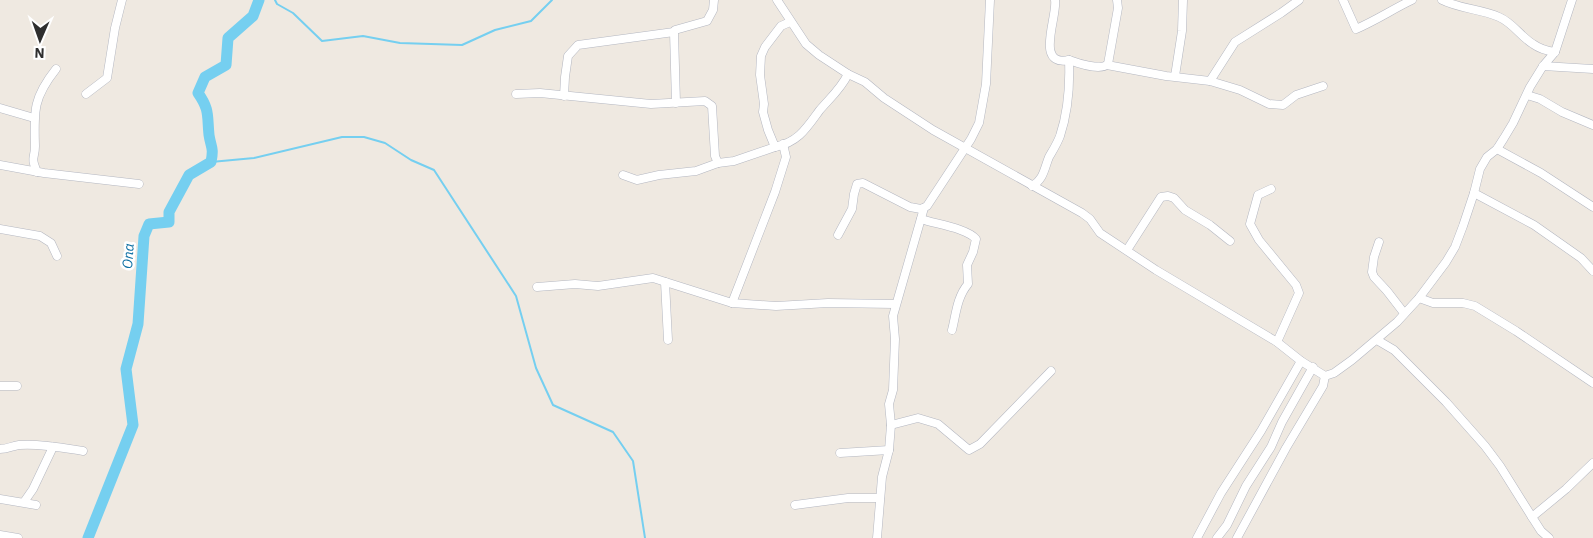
<svg xmlns="http://www.w3.org/2000/svg" width="1593" height="538" font-family="'IBM Plex Sans',sans-serif">
  <style>
    .lines { fill: none; stroke-linecap: round; stroke-linejoin: round }
    .stream { stroke: #75cff0; stroke-width: 2 }
    .river { stroke: #75cff0; stroke-width: 11 }
    .minor-casing { stroke: #b4b7c1; stroke-width: 9 }
    .minor { stroke: #fff; stroke-width: 8 }
    .labels { text-anchor: middle; stroke-width: 5; stroke-linejoin: round; paint-order: stroke }
    .water-label { font-size: 14px; font-style: italic; fill: #0d6fa3; stroke: #fff }
  </style>
  <rect width="100%" height="100%" fill="#efe9e1"/>
  <g class="lines">
    <!-- stream -->
    <g class="stream">
      <polyline points="275,0 277,4 293,13 322,41 363,36 400,43 462,45 495,30 531,21 552,0"/>
      <polyline points="211,162 254,158 342,137 364,137 385,143 411,160 434,170 516,296 536,368 553,405 613,432 633,461 645,538"/>
    </g>
    <!-- river -->
    <path class="river" d="M88,538L133,425L126,369L138,324L144,236L149,224L169,222V212L189,175L211,162C214,147 211,148 209,135C207,116 210,110 198,93L205,77L226,65L228,38L253,16L259,0"/>
    <defs>
      <g id="minor">
        <polyline points="777,0 806,44 819,55 848,74 865,82 884,98 933,130 1082,213 1090,219 1100,233 1156,270 1277,342 1301,361 1325,376 1334,373 1352,360 1397,322 1419,298 1446,262 1455,247 1463,226 1474,193 1480,169 1487,157 1497,149 1504,138 1513,123 1530,87 1543,66 1555,52 1572,0"/>
        <path d="M1343,0L1356,29C1375,21 1393,9 1412,0"/>
        <path d="M1442,0C1460,9 1481,9 1499,17C1513,23 1520,36 1533,44C1540,49 1547,51 1555,52"/>
        <path d="M790,22L781,26L765,47L761,56L760,75L764,104L763,112L768,130L775,147C798,142 806,129 819,111C829,99 841,89 848,74"/>
        <path d="M1069,60C1077,63 1101,71 1108,64L1118,8L1117,0"/>
        <polyline points="1107,65 1166,76 1210,81 1240,90 1269,104 1283,105 1296,95 1323,86"/>
        <polyline points="1543,66 1593,69"/>
        <polyline points="1175,76 1182,31 1183,0"/>
        <polyline points="1210,81 1235,42 1281,13 1299,0"/>
        <polyline points="86,94 107,78 115,28 122,0"/>
        <polyline points="516,94 540,93 651,104 705,101 712,106 715,156 718,163"/>
        <polyline points="1527,95 1540,99 1562,112 1593,125"/>
        <polyline points="564,96 565,77 568,56 578,45 674,32"/>
        <polyline points="676,103 674,32 675,30 707,21 713,10 714,0"/>
        <polyline points="0,108 34,118"/>
        <polyline points="1497,149 1541,173 1593,207"/>
        <polyline points="0,165 44,173 139,184"/>
        <path d="M37,172C30,155 35,160 35,146C34,111 33,98 56,69"/>
        <polyline points="623,175 637,180 659,175 696,171 718,163 734,161 775,147"/>
        <path d="M1032,186C1044,179 1044,169 1049,157C1053,150 1057,144 1060,136C1068,112 1070,85 1069,60C1034,67 1058,16 1055,0"/>
        <polyline points="1271,189 1258,195 1250,224 1259,240 1296,285 1299,293 1277,342"/>
        <polyline points="1474,193 1534,225 1581,258 1593,271"/>
        <path d="M921,219C935,224 967,228 976,239L973,252L967,265L968,284C957,297 956,314 952,330"/>
        <polyline points="0,229 40,236 51,243 57,256"/>
        <polyline points="838,235 852,209 854,194 857,184 863,183 910,207 921,209 927,206 971,139 979,123 986,84 990,0"/>
        <polyline points="1379,242 1374,257 1372,272 1374,277 1387,291 1404,313"/>
        <polyline points="1127,250 1161,197 1168,196 1174,198 1185,210 1210,225 1230,241"/>
        <polyline points="665,282 668,340"/>
        <polyline points="537,287 575,284 598,286 653,278 732,303 776,306 828,303 895,304"/>
        <polyline points="1419,298 1433,303 1463,303 1475,306 1516,331 1593,383"/>
        <polyline points="732,303 775,192 786,157 783,144"/>
        <polyline points="1377,340 1394,350 1446,402 1485,446 1500,466 1532,517 1566,489 1593,463"/>
        <polyline points="0,386 17,386"/>
        <polyline points="891,425 918,418 938,424 969,450 980,444 1051,371"/>
        <path d="M0,449C7,449 12,446 19,445C39,443 64,448 83,451"/>
        <polyline points="840,453 889,450"/>
        <polyline points="0,499 36,505"/>
        <polyline points="24,502 33,489 53,447"/>
        <polyline points="795,505 848,498 880,498"/>
        <polyline points="1532,517 1541,531 1549,538"/>
        <polyline points="0,535 18,538"/>
        <polyline points="877,538 882,477 889,450 891,425 889,404 893,390 895,339 893,316 924,208"/>
        <polyline points="1197,538 1221,493 1261,431 1301,361"/>
        <polyline points="1217,538 1227,525 1246,486 1271,447 1282,422 1313,367"/>
        <polyline points="1237,538 1286,448 1323,386 1325,376"/>
      </g>
    </defs>
    <!-- minor casing -->
    <use href="#minor" class="minor-casing"/>
    <!-- minor -->
    <use href="#minor" class="minor"/>
  </g>
  <g class="labels">
    <!-- water labels -->
    <g class="water-label">
      <text transform="translate(128 256) rotate(-86)" y="5">Ona</text>
    </g>
  </g>
  <!-- north arrow -->
  <g transform="translate(40 40) rotate(182)" stroke="#ffffff" stroke-width="4" paint-order="stroke">
  <path d="M0-4L9 19L0 12L-9 19Z" fill="#2e2e2e"/>
  <text y="-8" font-size="14" font-weight="bold" text-anchor="middle" fill="#2e2e2e">N</text>
  </g>
</svg>
